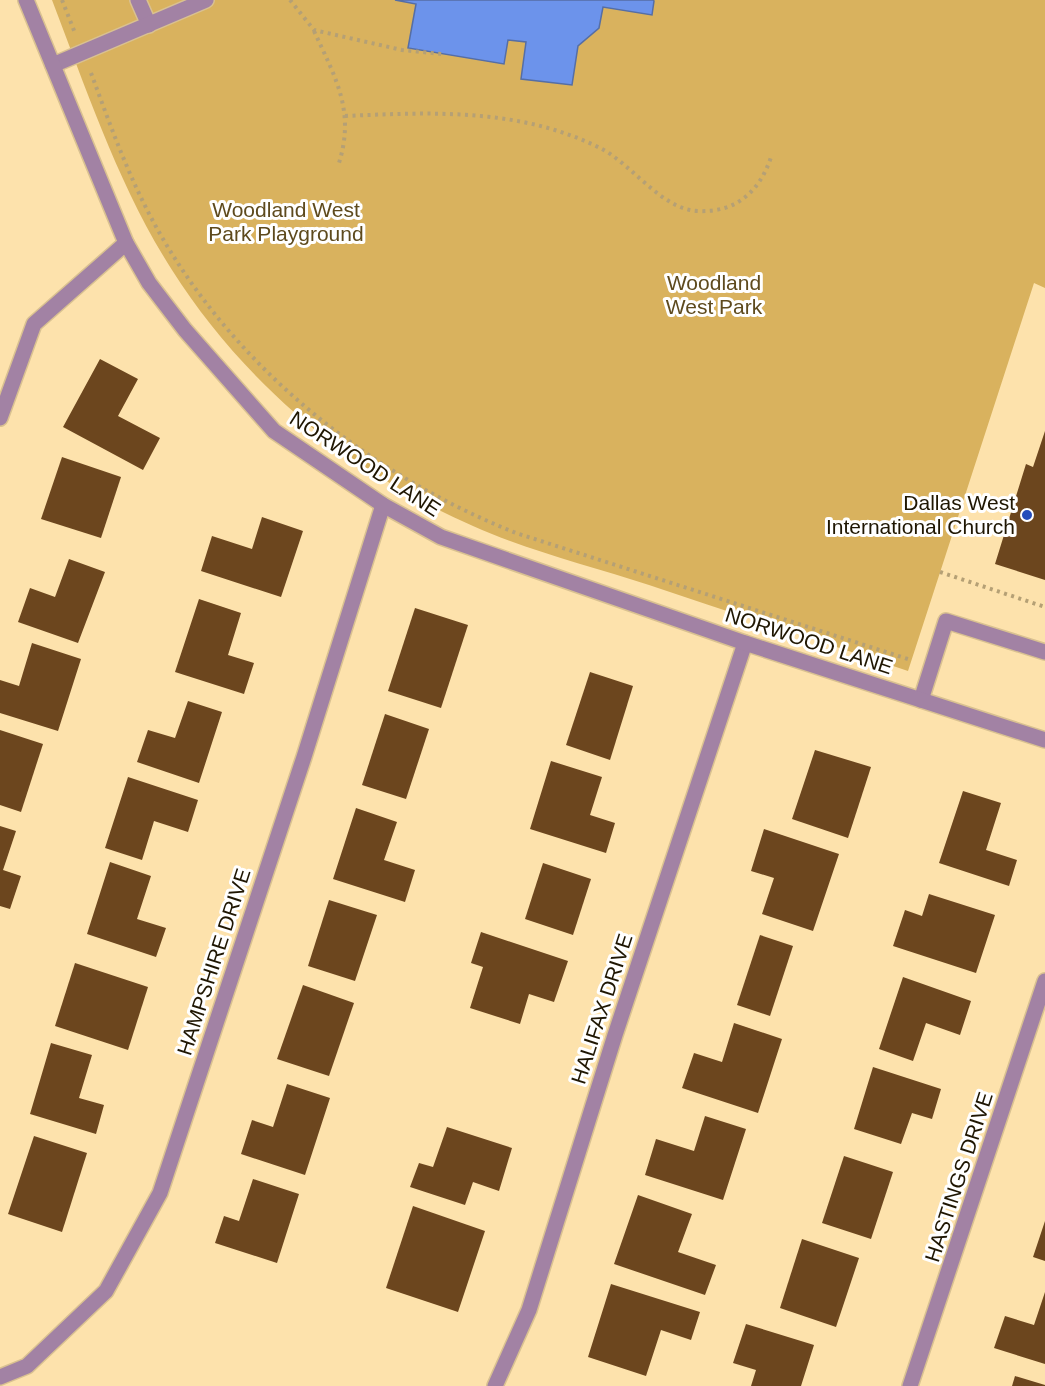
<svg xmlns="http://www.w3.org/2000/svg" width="1045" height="1386" font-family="Arial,sans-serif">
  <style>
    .green { fill: #d9b25e }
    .water { fill: #6c93eb; stroke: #556ea5; stroke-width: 1.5 }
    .building { fill: #6c461e }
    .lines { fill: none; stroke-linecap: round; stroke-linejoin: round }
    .service-casing { stroke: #d9c191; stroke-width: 18 }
    .minor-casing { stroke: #d9c191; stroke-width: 18 }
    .tertiary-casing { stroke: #d9c191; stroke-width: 18 }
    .path { stroke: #b5a075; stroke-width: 4; stroke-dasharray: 3 4.5; stroke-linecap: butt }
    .service { stroke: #a282a4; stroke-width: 15 }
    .minor { stroke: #a282a4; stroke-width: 15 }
    .tertiary { stroke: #a282a4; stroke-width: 15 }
    .poi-dot { fill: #254dbb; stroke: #fff; stroke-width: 2 }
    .labels { text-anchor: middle; stroke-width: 6; stroke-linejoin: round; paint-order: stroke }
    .park-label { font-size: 21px; fill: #5e4a1d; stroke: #fff }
    .street-label { font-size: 21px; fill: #1f1602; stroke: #fff }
    .poi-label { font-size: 21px; fill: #1f1602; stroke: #fff; text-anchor: end }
  </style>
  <rect width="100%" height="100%" fill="#fde2ac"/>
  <!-- green -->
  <path class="green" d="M52,0H1045V288L1034,283L908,671C822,642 735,614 649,585C591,566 529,551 473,526C352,474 242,381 172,270C119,187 87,91 52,0Z"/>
  <!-- water -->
  <polygon class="water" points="395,0 653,0 654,1 652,15 603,7 599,28 578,46 572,85 521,79 526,42 508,40 504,64 408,48 416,4"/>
  <!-- building -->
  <g class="building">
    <polygon points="100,359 138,379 118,416 160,438 143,470 63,427"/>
    <polygon points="1045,431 1045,580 995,564 1026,464 1033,467"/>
    <polygon points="62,457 121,477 101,538 41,519"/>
    <polygon points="262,517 303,531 281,597 201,571 212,536 252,549"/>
    <polygon points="69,559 105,572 78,643 18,622 30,588 55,597"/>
    <polygon points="199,599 241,613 228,655 254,663 244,694 175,672"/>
    <polygon points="415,608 468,625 441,708 388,691"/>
    <polygon points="32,643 81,659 58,731 0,713 0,680 19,686"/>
    <polygon points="590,672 633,686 610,760 566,745"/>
    <polygon points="188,701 222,712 199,783 137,762 148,730 175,738"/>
    <polygon points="385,714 429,729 406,799 362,785"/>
    <polygon points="0,730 43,744 21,812 0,805"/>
    <polygon points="815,750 871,767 848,838 792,819"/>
    <polygon points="551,761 602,777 590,815 615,823 606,853 530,829"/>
    <polygon points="128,777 198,800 188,832 154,821 142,860 105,848"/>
    <polygon points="963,791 1001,803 986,850 1017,860 1009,886 939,863"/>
    <polygon points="356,808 397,822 384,860 415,870 405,902 333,879"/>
    <polygon points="0,826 16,831 3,870 21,876 10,909 0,906"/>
    <polygon points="764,829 839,854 813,931 762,914 774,878 751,871"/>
    <polygon points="110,862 151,876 137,919 166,928 156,957 87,934"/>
    <polygon points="543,863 591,879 573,935 525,919"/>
    <polygon points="929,894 995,915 976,973 893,946 905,910 922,916"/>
    <polygon points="329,900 377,915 355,981 308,966"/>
    <polygon points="481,932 568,961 554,1002 529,994 520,1024 470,1008 483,967 471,963"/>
    <polygon points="760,935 793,946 770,1016 737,1005"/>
    <polygon points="75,963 148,987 128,1050 55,1026"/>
    <polygon points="903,977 971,1001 960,1035 926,1023 913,1061 879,1049"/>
    <polygon points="303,985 354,1003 329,1076 277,1059"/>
    <polygon points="734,1023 782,1039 758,1113 682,1088 694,1053 722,1062"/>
    <polygon points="51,1043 92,1055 79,1098 104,1105 96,1134 30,1114"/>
    <polygon points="873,1067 941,1089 932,1119 912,1113 901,1144 854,1129"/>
    <polygon points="287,1084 330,1098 305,1175 241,1154 252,1120 273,1127"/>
    <polygon points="705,1116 746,1129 723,1200 645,1175 656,1139 694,1151"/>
    <polygon points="447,1127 512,1148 499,1191 473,1182 465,1205 410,1187 419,1163 433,1167"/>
    <polygon points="34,1136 87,1153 62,1232 8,1214"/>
    <polygon points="844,1156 893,1172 871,1239 822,1223"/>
    <polygon points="253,1179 299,1194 277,1263 215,1243 224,1216 239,1221"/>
    <polygon points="638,1195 692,1214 678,1252 716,1265 705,1295 614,1264"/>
    <polygon points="413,1206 485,1231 458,1312 386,1288"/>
    <polygon points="1045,1221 1045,1261 1033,1257"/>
    <polygon points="802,1239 859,1258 836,1327 780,1308"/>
    <polygon points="611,1284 700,1312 691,1340 661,1330 646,1376 588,1357"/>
    <polygon points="1045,1292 1045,1364 994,1348 1005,1316 1034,1325"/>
    <polygon points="746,1324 814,1345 801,1386 751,1386 756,1370 733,1363"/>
    <polygon points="1015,1376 1045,1385 1045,1386 1012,1386"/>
  </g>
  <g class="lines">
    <defs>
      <g id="service">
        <polyline points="138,0 149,25"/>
        <polyline points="53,65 206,0"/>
        <polyline points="921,700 946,621 1045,652"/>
      </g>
      <g id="minor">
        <polyline points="0,418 34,324 126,243"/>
        <polyline points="0,1377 27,1366 106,1291 160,1193 304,757 383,505"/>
        <polyline points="495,1386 529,1310 615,1035 745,643"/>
        <polyline points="910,1386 1045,981"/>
      </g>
      <polyline id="tertiary" points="26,0 126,243 149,283 185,330 274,431 383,505 441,537 745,643 1045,740"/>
    </defs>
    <!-- service casing -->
    <use href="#service" class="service-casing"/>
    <!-- minor casing -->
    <use href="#minor" class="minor-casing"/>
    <!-- tertiary casing -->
    <use href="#tertiary" class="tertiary-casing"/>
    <!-- path -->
    <g class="path">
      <polyline points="62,0 75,33"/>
      <polyline points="290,0 314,30 402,50 442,54"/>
      <path d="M314,31C336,79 356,112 338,166"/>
      <path d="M91,73C105,111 119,150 136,187C209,347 355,469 516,533L911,660"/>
      <path d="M345,116C433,112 520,108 600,148C632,164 662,210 698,211C736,213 760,191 771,157"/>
      <polyline points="940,572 1045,607"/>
    </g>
    <!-- service -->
    <use href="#service" class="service"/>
    <!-- minor -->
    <use href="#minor" class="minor"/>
    <!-- tertiary -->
    <use href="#tertiary" class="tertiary"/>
  </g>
  <!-- markers -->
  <circle class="poi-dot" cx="1027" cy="515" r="6"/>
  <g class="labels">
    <!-- park labels -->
    <g class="park-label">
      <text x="286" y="217">Woodland West<tspan x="286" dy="24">Park Playground</tspan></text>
      <text x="714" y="290">Woodland<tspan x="714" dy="24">West Park</tspan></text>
    </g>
    <!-- street labels -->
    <g class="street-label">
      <text transform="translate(365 464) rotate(33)" y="7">NORWOOD LANE</text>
      <text transform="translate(809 641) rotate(18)" y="7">NORWOOD LANE</text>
      <text transform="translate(214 962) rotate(-72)" y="7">HAMPSHIRE DRIVE</text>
      <text transform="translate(602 1009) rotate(-72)" y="7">HALIFAX DRIVE</text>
      <text transform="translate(959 1177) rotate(-72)" y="7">HASTINGS DRIVE</text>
    </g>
    <!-- poi labels -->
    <g class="poi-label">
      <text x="1015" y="510">Dallas West<tspan x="1015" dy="24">International Church</tspan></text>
    </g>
  </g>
</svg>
